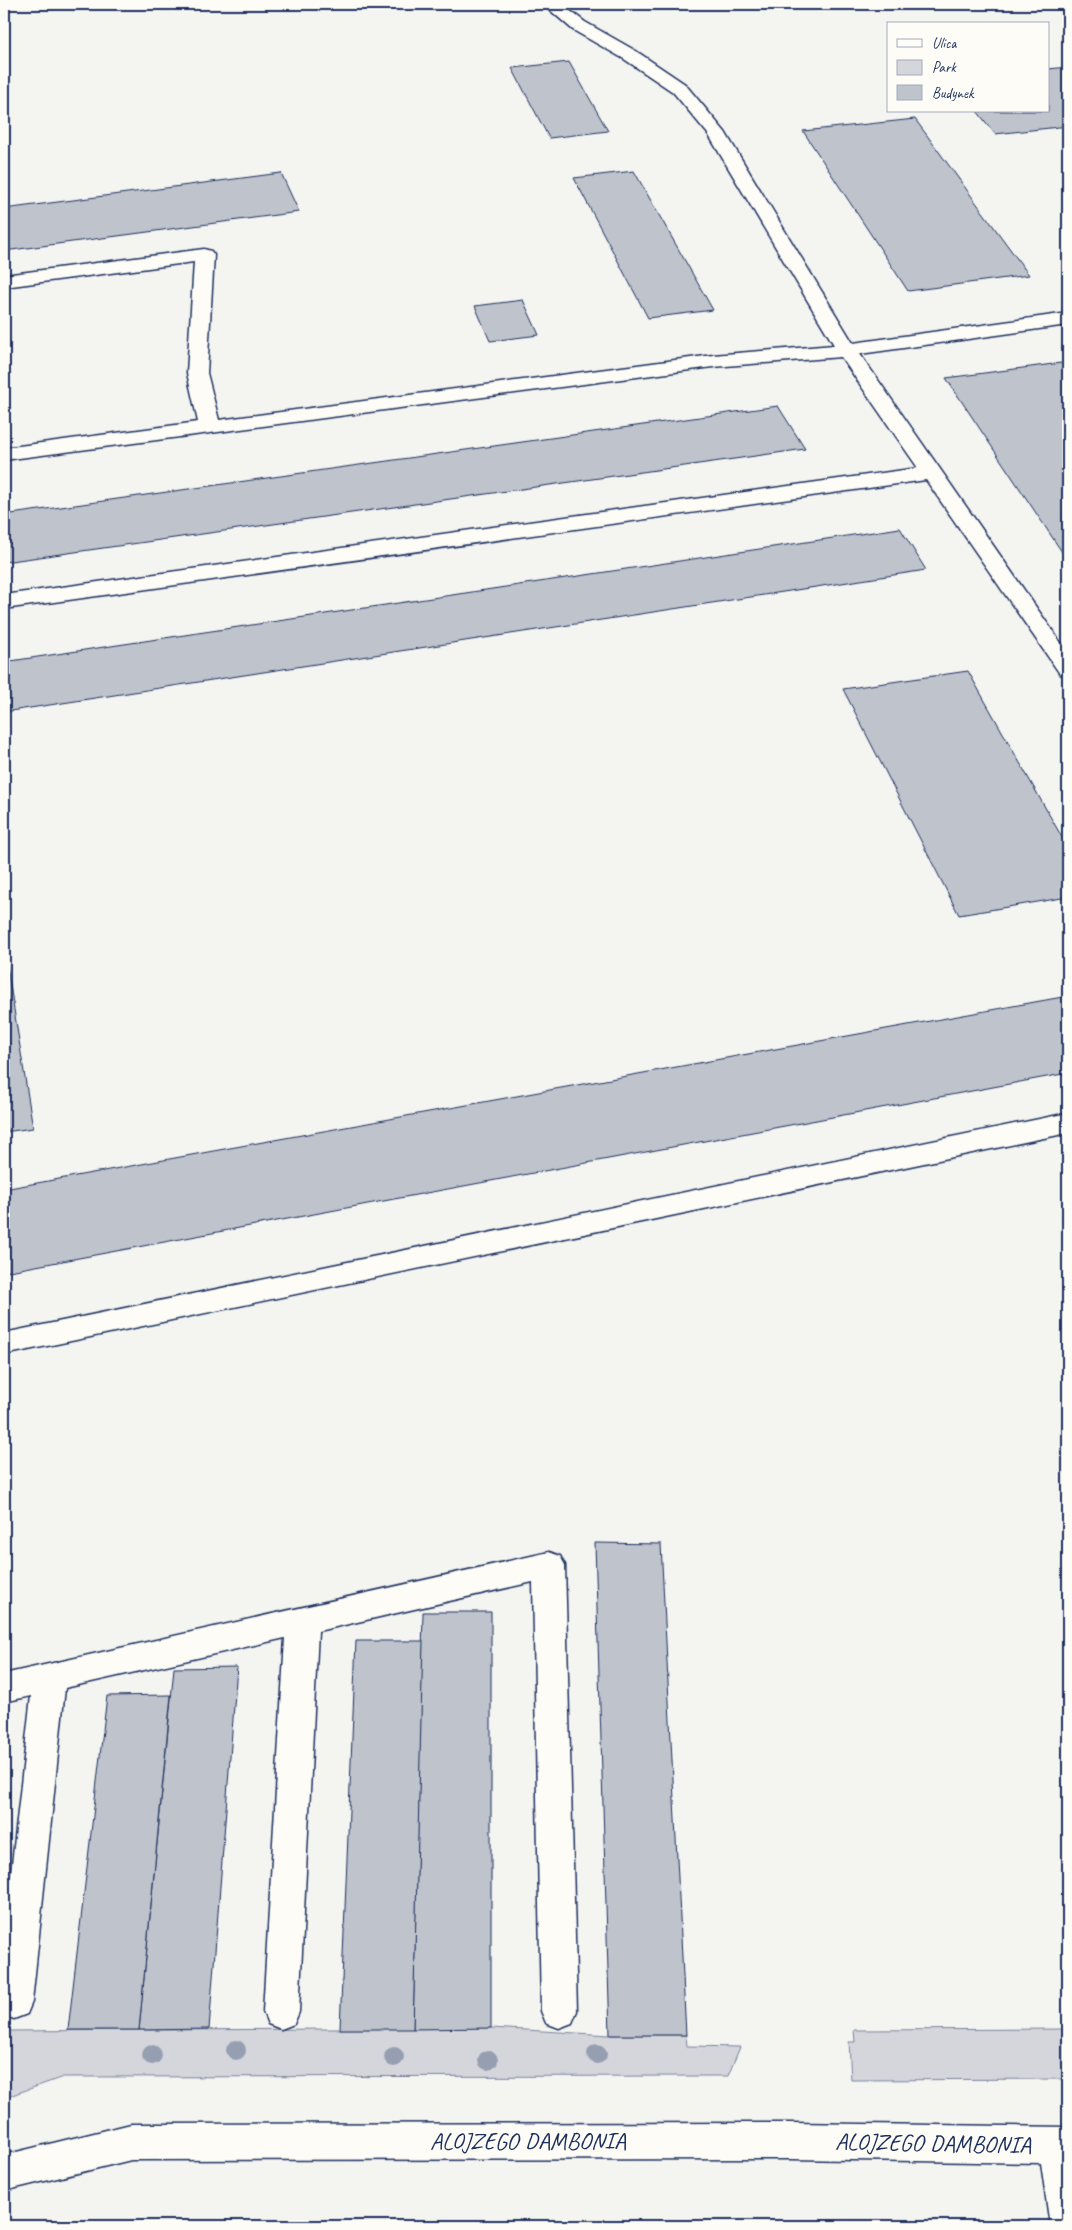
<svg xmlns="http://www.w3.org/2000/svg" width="1072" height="2230" font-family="Caveat,sans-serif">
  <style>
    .green { fill: #d4d6db; stroke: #78829c }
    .building { fill: #bfc3cc; stroke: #1b2f5e }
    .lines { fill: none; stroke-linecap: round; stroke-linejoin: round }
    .minor-casing { stroke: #1b2f5e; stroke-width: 3 }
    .minor { fill: #fdfcf7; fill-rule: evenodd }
    .tree { fill: #969fb1 }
    .labels { text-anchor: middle; stroke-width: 5; stroke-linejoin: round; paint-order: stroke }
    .near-street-label { font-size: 24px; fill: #1b2f5e; stroke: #fdfcf7 }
  </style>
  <rect width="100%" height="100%" fill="#f4f4f1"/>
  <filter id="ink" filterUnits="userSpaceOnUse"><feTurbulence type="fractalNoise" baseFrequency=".02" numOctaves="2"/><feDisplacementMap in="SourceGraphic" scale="10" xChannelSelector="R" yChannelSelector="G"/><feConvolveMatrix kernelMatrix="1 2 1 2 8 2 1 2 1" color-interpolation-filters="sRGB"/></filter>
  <g filter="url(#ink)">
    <!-- green -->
    <g class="green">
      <polygon points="491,2028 610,2035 686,2035 687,2046 740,2047 728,2076 63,2077 4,2098 4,2031"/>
      <polygon points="1068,2029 1068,2079 851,2080 849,2042 855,2042 854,2030"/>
    </g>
    <!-- building -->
    <g class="building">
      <polygon points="569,62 608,131 549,138 512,68"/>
      <polygon points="1068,67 1068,126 995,134 977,111 1048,111 1048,69"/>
      <polygon points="915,119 1029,275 908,291 803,131"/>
      <polygon points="634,171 713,310 648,318 574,178"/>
      <polygon points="281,173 299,212 4,251 4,209"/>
      <polygon points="523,300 539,335 490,341 475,306"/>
      <polygon points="1061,363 1068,374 1068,561 946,378"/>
      <polygon points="778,406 805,449 4,562 4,515"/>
      <polygon points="900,528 926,570 4,712 4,662"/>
      <polygon points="968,671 1068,848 1068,897 959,915 843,689"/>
      <polygon points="4,947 33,1128 4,1132"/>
      <polygon points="1068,996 1068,1073 4,1272 4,1189"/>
      <polygon points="595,1543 661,1544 686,2035 610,2035"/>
      <polygon points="423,1612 491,1612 491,2028 413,2029"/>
      <polygon points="356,1641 423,1641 413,2029 340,2029"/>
      <polygon points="237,1667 209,2029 139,2030 174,1668"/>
      <polygon points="171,1695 139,2030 68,2030 107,1696"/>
    </g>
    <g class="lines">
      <defs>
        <g id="minor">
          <polygon points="543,4 561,4 585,22 636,51 685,84 725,132 853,343 1068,313 1068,325 860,354 1068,653 1068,676 1060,674 926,480 4,609 4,595 918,468 841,357 713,367 4,460 4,448 198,422 187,373 194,262 4,287 4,275 204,249 211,251 214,255 207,373 219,420 713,355 834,345 708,134 673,92 624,59 573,30"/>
          <polygon points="1068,1113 1068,1133 4,1355 4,1333"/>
          <polygon points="549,1552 560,1556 565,1565 577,2011 572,2023 559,2028 546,2023 541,2011 533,1582 318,1631 299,2012 294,2024 281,2029 268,2024 263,2012 285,1638 65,1688 32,2002 27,2014 14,2019 4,2015 4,1935 31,1696 4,1702 4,1674"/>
          <polygon points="790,2123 1068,2127 1068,2226 1050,2226 1041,2163 790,2159 131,2160 4,2191 4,2155 131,2124"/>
        </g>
      </defs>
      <!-- minor casing -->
      <use href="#minor" class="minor-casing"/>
      <!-- minor -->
      <use href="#minor" class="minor"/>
    </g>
    <!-- trees -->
    <g class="tree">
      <circle cx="236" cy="2050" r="10"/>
      <circle cx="597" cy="2054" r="10"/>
      <circle cx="152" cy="2055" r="10"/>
      <circle cx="394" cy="2057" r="10"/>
      <circle cx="488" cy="2060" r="10"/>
    </g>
  </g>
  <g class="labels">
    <!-- near-street labels -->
    <g class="near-street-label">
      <text x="528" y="2149">ALOJZEGO DAMBONIA</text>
      <text transform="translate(933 2143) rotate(1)" y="8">ALOJZEGO DAMBONIA</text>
    </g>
  </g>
  <!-- margin -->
  <rect width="1072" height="2230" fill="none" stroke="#fdfcf7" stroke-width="20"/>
  <rect x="10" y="10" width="1052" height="2210" fill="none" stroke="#1b2f5e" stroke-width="2" filter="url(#ink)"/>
  <!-- legend -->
  <rect x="887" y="22" width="162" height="90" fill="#fdfcf7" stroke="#a3aaba"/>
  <rect x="897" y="39" width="25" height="8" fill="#fdfcf7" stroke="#a3aaba"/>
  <text x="932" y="48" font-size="15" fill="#1b2f5e">Ulica</text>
  <rect x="897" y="60" width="25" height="15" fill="#d4d6db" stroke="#a3aaba"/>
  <text x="932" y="72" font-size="15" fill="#1b2f5e">Park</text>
  <rect x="897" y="85" width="25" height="15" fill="#bfc3cc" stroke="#a3aaba"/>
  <text x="932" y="98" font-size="15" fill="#1b2f5e">Budynek</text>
</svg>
